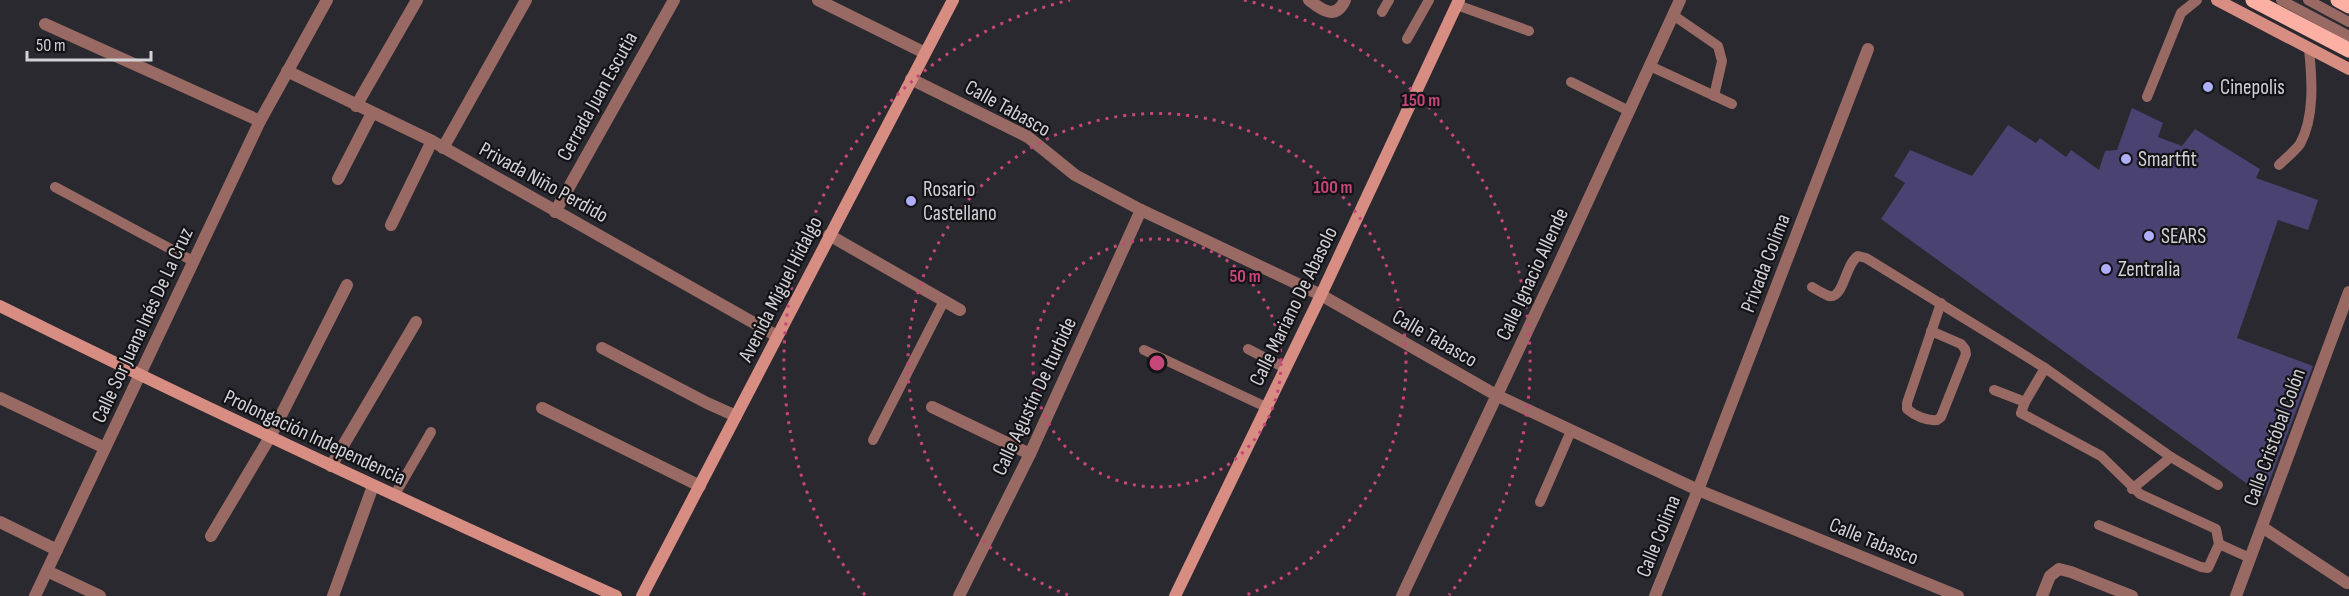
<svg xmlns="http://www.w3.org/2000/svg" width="2349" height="596" font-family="'Sofia Sans Condensed',sans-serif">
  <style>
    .building { fill: #4a4270 }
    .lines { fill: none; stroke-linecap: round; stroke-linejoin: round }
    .lane { stroke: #996a63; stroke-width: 10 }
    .street { stroke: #996a63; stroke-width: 12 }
    .secondary { stroke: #d78d82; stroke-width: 12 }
    .primary { stroke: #fcafa3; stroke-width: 15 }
    .ring { fill: none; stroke: #c6467a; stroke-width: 3; stroke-dasharray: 3 6 }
    .poi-dot { fill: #afaefa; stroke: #131215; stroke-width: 2 }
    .labels { text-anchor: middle; stroke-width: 4.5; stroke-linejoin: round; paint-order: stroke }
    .poi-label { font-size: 21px; fill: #d2d1d6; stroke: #131215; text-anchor: start }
    .street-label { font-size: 21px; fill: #d2d1d6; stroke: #131215 }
    .centre { fill: #c6467a; stroke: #131215; stroke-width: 3 }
    .ring-label { font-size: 18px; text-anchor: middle; font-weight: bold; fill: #c6467a; stroke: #131215; stroke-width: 4.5; stroke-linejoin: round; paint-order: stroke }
  </style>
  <rect width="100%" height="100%" fill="#2a2930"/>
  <!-- building -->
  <polygon class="building" points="2132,108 2163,123 2158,137 2182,146 2195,129 2260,169 2256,178 2318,200 2308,230 2278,220 2237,338 2313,366 2264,496 1881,219 1905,183 1894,176 1910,150 1972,176 2008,125 2036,143 2040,138 2066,157 2071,150 2099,170 2105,151 2117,150"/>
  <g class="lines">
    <!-- lane -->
    <g class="lane">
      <polyline points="2281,0 2349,36"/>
      <polyline points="2308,0 2349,22"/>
      <polyline points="1457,5 1529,31"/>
      <polyline points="1382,12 1389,0"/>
      <polyline points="1673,15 1718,46 1722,61 1714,96"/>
      <polyline points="1407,39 1429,0"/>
      <polyline points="1650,66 1732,104"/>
      <polyline points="1571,82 1629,111"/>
      <polyline points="2147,97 2181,13 2197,0"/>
      <path d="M2279,165C2286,158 2295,151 2300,144C2315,117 2312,78 2309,49"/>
      <polyline points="55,187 193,261"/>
      <path d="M1812,287C1817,290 1824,294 1829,296C1844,299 1845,264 1858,256L1866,258L2045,368L2025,402L2021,413L2101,456L2140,494L2216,529L2219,544"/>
      <path d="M1931,331L1961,344L1965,349L1966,354L1941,417L1937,420C1927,421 1915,416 1907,409V403L1941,303"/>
      <polyline points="1248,349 1285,368"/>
      <polyline points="1144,350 1266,407"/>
      <polyline points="2045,368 2171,457 2218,485"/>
      <polyline points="1994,390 2025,402"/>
      <polyline points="873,440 944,301"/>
      <polyline points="2132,489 2171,457"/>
      <polyline points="394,496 431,432"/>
      <polyline points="1540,502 1571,431"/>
      <polyline points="2099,525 2201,567 2208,568 2219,544 2250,558"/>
    </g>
    <!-- street -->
    <g class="street">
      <polyline points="818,0 925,53"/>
      <path d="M1309,0C1323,11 1336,20 1345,0"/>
      <polyline points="45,24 260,121"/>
      <polyline points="287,71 432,141 777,336"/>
      <polyline points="911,79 1028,137 1075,175 1141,210 1321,295 1496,395 1698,490 1958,596"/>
      <polyline points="356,106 417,0"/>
      <polyline points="443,148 526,0"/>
      <polyline points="338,179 372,113"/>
      <polyline points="555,212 674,0"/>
      <polyline points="391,225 432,141"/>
      <polyline points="829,235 960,310"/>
      <polyline points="602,348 707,403 736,416"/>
      <polyline points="0,398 105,448"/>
      <polyline points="932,407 1030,454"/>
      <polyline points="542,408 700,486"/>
      <polyline points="331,466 416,322"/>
      <polyline points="0,522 57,550"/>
      <polyline points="2262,527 2347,583"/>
      <polyline points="211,536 270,437 347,285"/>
      <polyline points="47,571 100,596"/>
      <polyline points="35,596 260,121 327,0"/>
      <polyline points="333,596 373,486"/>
      <polyline points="959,596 1030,454 1141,210"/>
      <polyline points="1402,596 1557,268 1680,0"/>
      <polyline points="1655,596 1698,490 1868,49"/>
      <polyline points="2042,596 2050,576 2059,569 2071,572 2132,596"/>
      <polyline points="2236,596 2349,292"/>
    </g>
    <!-- secondary -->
    <g class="secondary">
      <polyline points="2217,0 2349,69"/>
      <path d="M0,306C203,407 409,503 616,596"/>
      <polyline points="642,596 953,0"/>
      <polyline points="1175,596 1321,295 1459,0"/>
    </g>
    <!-- primary -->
    <g class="primary">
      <polyline points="2253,0 2349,50"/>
      <polyline points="2338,0 2349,6"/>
    </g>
  </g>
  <!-- distance rings -->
  <g class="ring">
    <circle cx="1157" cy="363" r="124"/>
    <path d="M1068 595A249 249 0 1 1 1246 595"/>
    <path d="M865 595A373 373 0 0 1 1070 0M1244 0A373 373 0 0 1 1449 595"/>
  </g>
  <!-- markers -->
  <g class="poi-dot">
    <circle cx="2208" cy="87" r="6"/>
    <circle cx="2126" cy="159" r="6"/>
    <circle cx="911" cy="201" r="6"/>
    <circle cx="2149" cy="236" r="6"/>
    <circle cx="2106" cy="269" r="6"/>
  </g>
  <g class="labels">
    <!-- poi labels -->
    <g class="poi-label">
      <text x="2220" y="94">Cinepolis</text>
      <text x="2138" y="166">Smartfit</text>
      <text x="923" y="196">Rosario<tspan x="923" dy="24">Castellano</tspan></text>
      <text x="2161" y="243">SEARS</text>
      <text x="2118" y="276">Zentralia</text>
    </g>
    <!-- street labels -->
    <g class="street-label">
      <text transform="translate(597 96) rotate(-61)" y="7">Cerrada Juan Escutia</text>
      <text transform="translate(1008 108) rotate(29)" y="7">Calle Tabasco</text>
      <text transform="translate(544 182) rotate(29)" y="7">Privada Niño Perdido</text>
      <text transform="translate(1765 263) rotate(-69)" y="7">Privada Colima</text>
      <text transform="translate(1532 274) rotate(-65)" y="7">Calle Ignacio Allende</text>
      <text transform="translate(780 289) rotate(-63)" y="7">Avenida Miguel Hidalgo</text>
      <text transform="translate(1293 306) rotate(-64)" y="7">Calle Mariano De Abasolo</text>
      <text transform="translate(142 325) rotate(-65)" y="7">Calle Sor Juana Inés De La Cruz</text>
      <text transform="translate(1435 338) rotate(30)" y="7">Calle Tabasco</text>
      <text transform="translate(1034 396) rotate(-65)" y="7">Calle Agustín De Iturbide</text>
      <text transform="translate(315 437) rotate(25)" y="7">Prolongación Independencia</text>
      <text transform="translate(2274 437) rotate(-70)" y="7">Calle Cristóbal Colón</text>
      <text transform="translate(1658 536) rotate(-68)" y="7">Calle Colima</text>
      <text transform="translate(1874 541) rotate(22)" y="7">Calle Tabasco</text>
    </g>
  </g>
  <circle cx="1157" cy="363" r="9" class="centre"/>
  <g class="ring-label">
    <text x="1421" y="106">150 m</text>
    <text x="1333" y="193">100 m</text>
    <text x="1245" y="282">50 m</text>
  </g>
  <!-- scale -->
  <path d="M27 51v9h124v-9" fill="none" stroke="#d2d1d6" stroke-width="3"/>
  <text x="36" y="51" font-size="18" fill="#d2d1d6" stroke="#131215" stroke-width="4.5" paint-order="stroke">50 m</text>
</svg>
